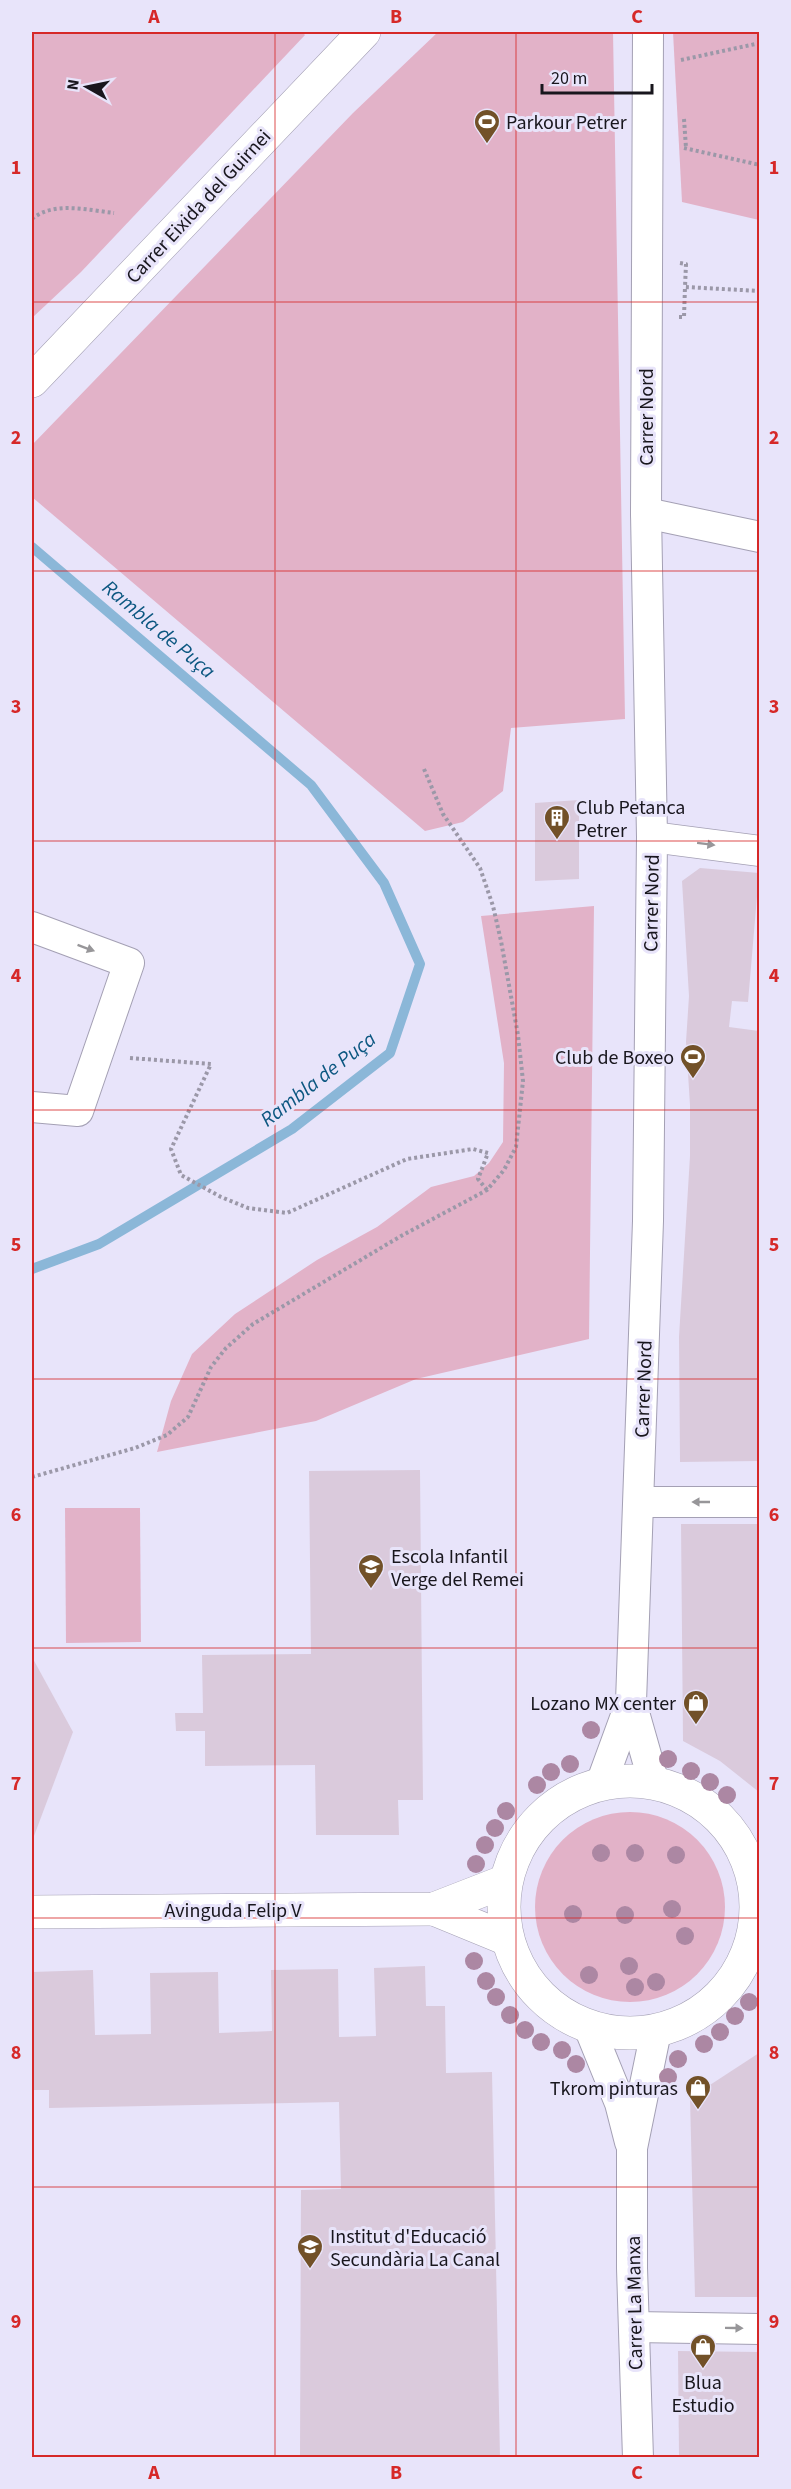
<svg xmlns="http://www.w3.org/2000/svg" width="791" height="2489" font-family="'Source Sans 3',sans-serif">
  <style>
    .green { fill: #e2b2c8 }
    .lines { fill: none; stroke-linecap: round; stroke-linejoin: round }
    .stream { stroke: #8bb7d8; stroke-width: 10 }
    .building { fill: #dacadc }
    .minor-casing { stroke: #a4a0b4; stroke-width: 32 }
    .tertiary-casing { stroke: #a4a0b4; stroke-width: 34 }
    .path { stroke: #9b98a8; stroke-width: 4; stroke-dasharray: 3 3; stroke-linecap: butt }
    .minor { stroke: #fff; stroke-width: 30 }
    .tertiary { stroke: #fff; stroke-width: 33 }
    .tree { fill: #ac87a3 }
    .oneway { fill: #979699 }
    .grid { fill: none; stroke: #d62828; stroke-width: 1.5; stroke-opacity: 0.55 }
    .labels { text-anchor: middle; stroke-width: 6; stroke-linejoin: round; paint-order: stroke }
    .poi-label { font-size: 20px; fill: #18161d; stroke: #e8e4fa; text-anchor: start }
    .street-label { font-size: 20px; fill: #18161d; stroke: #e8e4fa }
    .water-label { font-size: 21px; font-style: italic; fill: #0c5781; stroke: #e8e4fa }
    .neatline { fill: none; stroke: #d62828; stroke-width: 2 }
    .grid-label { font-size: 20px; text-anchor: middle; font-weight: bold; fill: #d62828 }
  </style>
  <rect width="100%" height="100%" fill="#e8e4fa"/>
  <!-- green -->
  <g class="green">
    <polygon points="32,32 302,32 305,35 81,272 32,318"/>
    <polygon points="438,32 613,32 625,719 511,728 503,791 463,822 425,831 32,497 32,445 353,113"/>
    <polygon points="673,32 759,32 759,220 682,202"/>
    <polygon points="594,906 589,1339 416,1379 316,1421 157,1452 171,1401 192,1354 235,1314 317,1260 377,1227 431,1187 474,1176 489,1163 503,1142 504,1063 481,916"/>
    <polygon points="140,1508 141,1642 66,1643 65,1508"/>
    <circle cx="630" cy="1907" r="95"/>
  </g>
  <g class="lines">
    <!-- stream -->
    <polyline class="stream" points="32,547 311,785 384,883 420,964 390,1053 292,1129 99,1244 32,1269"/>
  </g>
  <!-- building -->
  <g class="building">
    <polygon points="758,500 759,500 759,518 757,517"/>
    <polygon points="579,800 579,879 535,881 535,803"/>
    <polygon points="700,868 759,873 748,1002 732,1001 729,1027 759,1031 759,1461 680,1462 679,1337 690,1156 690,1105 686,1042 689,996 682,881"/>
    <polygon points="420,1470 423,1800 398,1800 399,1835 316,1835 315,1765 205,1766 205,1731 176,1731 175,1713 203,1713 202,1655 311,1654 309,1471"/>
    <polygon points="681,1524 759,1524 759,1792 720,1761 683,1741"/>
    <polygon points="32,1657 73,1732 34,1836 32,1836"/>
    <polygon points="425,1966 426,2006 445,2006 446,2073 492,2072 500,2457 300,2457 301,2190 341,2189 339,2102 49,2108 49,2090 32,2090 32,1972 93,1970 95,2035 151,2034 150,1973 218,1972 219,2033 272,2031 271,1970 338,1969 339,2037 376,2036 374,1968"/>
    <polygon points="759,2053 759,2297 695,2297 690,2098"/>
    <polygon points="678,2351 759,2352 759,2457 679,2457"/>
  </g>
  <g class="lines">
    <defs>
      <g id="minor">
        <polyline points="646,513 760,537"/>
        <polyline points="652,837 760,851"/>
        <polyline points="32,927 129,963 78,1111 32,1107"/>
        <polyline points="639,1502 760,1502"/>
        <polyline points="631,1702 654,1783"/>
        <polyline points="601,1784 631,1702 648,1221 652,837 646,513 648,32"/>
        <polyline points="589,2027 620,2103 630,2142"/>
        <polyline points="634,2327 760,2329"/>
        <polyline points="638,2458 632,2268 632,2148 656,2031"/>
      </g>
      <g id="tertiary">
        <polyline points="32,381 364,32"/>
        <circle cx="630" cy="1907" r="126"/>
        <polyline points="434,1909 507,1939"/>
        <polyline points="32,1912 434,1909 506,1881"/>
      </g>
    </defs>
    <!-- minor casing -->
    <use href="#minor" class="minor-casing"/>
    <!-- tertiary casing -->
    <use href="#tertiary" class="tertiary-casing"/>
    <!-- path -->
    <g class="path">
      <polyline points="681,60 760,43"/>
      <polyline points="684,119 686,148"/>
      <polyline points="684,148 760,165"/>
      <path d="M32,219C53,201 88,210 114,213"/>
      <polyline points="680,263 686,264 685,287 760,291"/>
      <polyline points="679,317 684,317 685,287"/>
      <polyline points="130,1058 211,1064 171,1149 181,1175 221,1197 248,1208 287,1213 407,1159 473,1149 488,1153 478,1179 487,1190"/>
      <polyline points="32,1477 135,1448 167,1435 188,1417 211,1367 226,1348 253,1324 401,1236 487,1190 504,1170 516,1147 523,1081 518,1035 501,941 493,906 480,868 443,814 424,769"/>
    </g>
    <!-- minor -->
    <use href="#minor" class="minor"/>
    <!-- tertiary -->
    <use href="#tertiary" class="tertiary"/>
  </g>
  <!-- trees -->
  <g class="tree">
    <circle cx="591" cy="1730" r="9"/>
    <circle cx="668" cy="1759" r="9"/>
    <circle cx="570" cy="1764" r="9"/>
    <circle cx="691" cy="1771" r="9"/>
    <circle cx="551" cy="1772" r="9"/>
    <circle cx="710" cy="1782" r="9"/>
    <circle cx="537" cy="1785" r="9"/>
    <circle cx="727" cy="1795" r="9"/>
    <circle cx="506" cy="1811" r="9"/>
    <circle cx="495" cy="1828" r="9"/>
    <circle cx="485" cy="1845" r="9"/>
    <circle cx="601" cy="1853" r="9"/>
    <circle cx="635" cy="1853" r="9"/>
    <circle cx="676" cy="1855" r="9"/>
    <circle cx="476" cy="1864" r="9"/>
    <circle cx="672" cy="1909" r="9"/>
    <circle cx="573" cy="1914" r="9"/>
    <circle cx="625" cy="1915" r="9"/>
    <circle cx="685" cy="1936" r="9"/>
    <circle cx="474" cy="1961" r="9"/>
    <circle cx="629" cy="1966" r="9"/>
    <circle cx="589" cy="1975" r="9"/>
    <circle cx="486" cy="1981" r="9"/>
    <circle cx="656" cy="1982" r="9"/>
    <circle cx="635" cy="1987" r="9"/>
    <circle cx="496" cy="1997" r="9"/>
    <circle cx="749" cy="2002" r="9"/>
    <circle cx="510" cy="2015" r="9"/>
    <circle cx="735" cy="2016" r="9"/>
    <circle cx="525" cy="2030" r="9"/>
    <circle cx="720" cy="2032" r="9"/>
    <circle cx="541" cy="2042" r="9"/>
    <circle cx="704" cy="2044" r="9"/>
    <circle cx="562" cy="2050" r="9"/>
    <circle cx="678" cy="2059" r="9"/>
    <circle cx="576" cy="2064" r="9"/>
    <circle cx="668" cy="2077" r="9"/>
  </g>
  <!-- one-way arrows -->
  <defs><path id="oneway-solid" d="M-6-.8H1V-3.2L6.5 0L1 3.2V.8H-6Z" transform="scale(1.5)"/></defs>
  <g class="oneway">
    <use href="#oneway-solid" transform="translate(706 844) rotate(7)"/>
    <use href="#oneway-solid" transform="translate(86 948) rotate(20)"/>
    <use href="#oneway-solid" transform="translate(701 1502) rotate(180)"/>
    <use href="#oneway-solid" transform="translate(734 2328) rotate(1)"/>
  </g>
  <!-- grid -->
  <path class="grid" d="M275,32V2458M516,32V2458M32,302H760M32,571H760M32,841H760M32,1110H760M32,1379H760M32,1648H760M32,1918H760M32,2187H760"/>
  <!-- icons -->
  <defs>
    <symbol id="stadium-pin" viewBox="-11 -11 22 30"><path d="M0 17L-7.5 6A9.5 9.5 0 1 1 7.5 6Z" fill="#725128" stroke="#e8e4fa"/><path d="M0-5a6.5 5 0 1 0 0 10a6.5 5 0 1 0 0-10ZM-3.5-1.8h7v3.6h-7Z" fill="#fff"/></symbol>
    <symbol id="building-pin" viewBox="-11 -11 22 30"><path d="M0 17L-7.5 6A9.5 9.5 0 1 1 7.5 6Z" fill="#725128" stroke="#e8e4fa"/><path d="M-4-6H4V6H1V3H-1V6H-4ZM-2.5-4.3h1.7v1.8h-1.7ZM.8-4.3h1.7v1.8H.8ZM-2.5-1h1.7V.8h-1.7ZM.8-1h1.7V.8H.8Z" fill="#fff"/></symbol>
    <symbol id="school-pin" viewBox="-11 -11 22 30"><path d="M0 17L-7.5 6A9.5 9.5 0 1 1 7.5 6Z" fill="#725128" stroke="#e8e4fa"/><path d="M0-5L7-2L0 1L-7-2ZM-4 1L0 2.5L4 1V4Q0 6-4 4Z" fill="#fff"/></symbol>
    <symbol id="shop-pin" viewBox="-11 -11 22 30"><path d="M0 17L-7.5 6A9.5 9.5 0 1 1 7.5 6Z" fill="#725128" stroke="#e8e4fa"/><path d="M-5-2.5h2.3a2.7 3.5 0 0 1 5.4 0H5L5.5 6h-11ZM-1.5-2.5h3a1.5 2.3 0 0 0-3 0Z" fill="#fff"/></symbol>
  </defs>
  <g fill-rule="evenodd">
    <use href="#stadium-pin" x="472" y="107" width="30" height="40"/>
    <use href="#building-pin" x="542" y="803" width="30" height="40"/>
    <use href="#stadium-pin" x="678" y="1042" width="30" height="40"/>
    <use href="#school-pin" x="356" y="1552" width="30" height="40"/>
    <use href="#shop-pin" x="681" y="1688" width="30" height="40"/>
    <use href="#shop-pin" x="683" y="2073" width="30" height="40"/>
    <use href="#school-pin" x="295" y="2232" width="30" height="40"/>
    <use href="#shop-pin" x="688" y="2332" width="30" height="40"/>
  </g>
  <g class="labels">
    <!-- poi labels -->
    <g class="poi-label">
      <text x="506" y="129">Parkour Petrer</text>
      <text x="576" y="814">Club Petanca<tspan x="576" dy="23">Petrer</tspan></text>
      <text x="674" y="1064" text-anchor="end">Club de Boxeo</text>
      <text x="391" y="1563">Escola Infantil<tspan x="391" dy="23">Verge del Remei</tspan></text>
      <text x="676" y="1710" text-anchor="end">Lozano MX center</text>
      <text x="678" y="2095" text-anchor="end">Tkrom pinturas</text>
      <text x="330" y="2243">Institut d'Educació<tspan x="330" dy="23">Secundària La Canal</tspan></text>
      <text x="703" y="2389" text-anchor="middle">Blua<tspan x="703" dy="23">Estudio</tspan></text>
    </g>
    <!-- street labels -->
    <g class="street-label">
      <text transform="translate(198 206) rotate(-47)" y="7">Carrer Eixida del Guirnei</text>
      <text transform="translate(646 417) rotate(-90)" y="7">Carrer Nord</text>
      <text transform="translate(651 903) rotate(-89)" y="7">Carrer Nord</text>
      <text transform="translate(643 1389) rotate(-88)" y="7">Carrer Nord</text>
      <text x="233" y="1917">Avinguda Felip V</text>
      <text transform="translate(634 2303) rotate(-91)" y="7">Carrer La Manxa</text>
    </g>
    <!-- water labels -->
    <g class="water-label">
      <text transform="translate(159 629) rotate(40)" y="7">Rambla de Puça</text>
      <text transform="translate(318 1079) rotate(-38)" y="7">Rambla de Puça</text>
    </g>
  </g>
  <!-- border -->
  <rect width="791" height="2489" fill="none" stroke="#e8e4fa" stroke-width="66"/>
  <!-- north arrow -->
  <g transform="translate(87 87) rotate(279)" stroke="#e8e4fa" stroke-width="4.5" paint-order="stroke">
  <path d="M0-4.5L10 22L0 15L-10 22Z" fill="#18161d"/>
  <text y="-9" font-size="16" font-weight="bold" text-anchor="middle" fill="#18161d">N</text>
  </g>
  <!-- scale -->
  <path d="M542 84v9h110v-9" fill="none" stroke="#18161d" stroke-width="3"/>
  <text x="551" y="84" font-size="18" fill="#18161d" stroke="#e8e4fa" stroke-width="4.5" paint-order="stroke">20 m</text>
  <rect x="33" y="33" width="725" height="2423" class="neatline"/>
  <g class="grid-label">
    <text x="154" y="23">A</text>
    <text x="396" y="23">B</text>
    <text x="637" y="23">C</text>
    <text x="16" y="174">1</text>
    <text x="774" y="174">1</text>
    <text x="16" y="444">2</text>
    <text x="774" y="444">2</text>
    <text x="16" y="713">3</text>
    <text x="774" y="713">3</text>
    <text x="16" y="982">4</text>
    <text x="774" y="982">4</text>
    <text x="16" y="1251">5</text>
    <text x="774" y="1251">5</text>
    <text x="16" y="1521">6</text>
    <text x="774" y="1521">6</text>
    <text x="16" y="1790">7</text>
    <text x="774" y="1790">7</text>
    <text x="16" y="2059">8</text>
    <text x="774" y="2059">8</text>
    <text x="16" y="2328">9</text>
    <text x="774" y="2328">9</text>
    <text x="154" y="2479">A</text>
    <text x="396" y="2479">B</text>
    <text x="637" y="2479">C</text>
  </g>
</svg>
